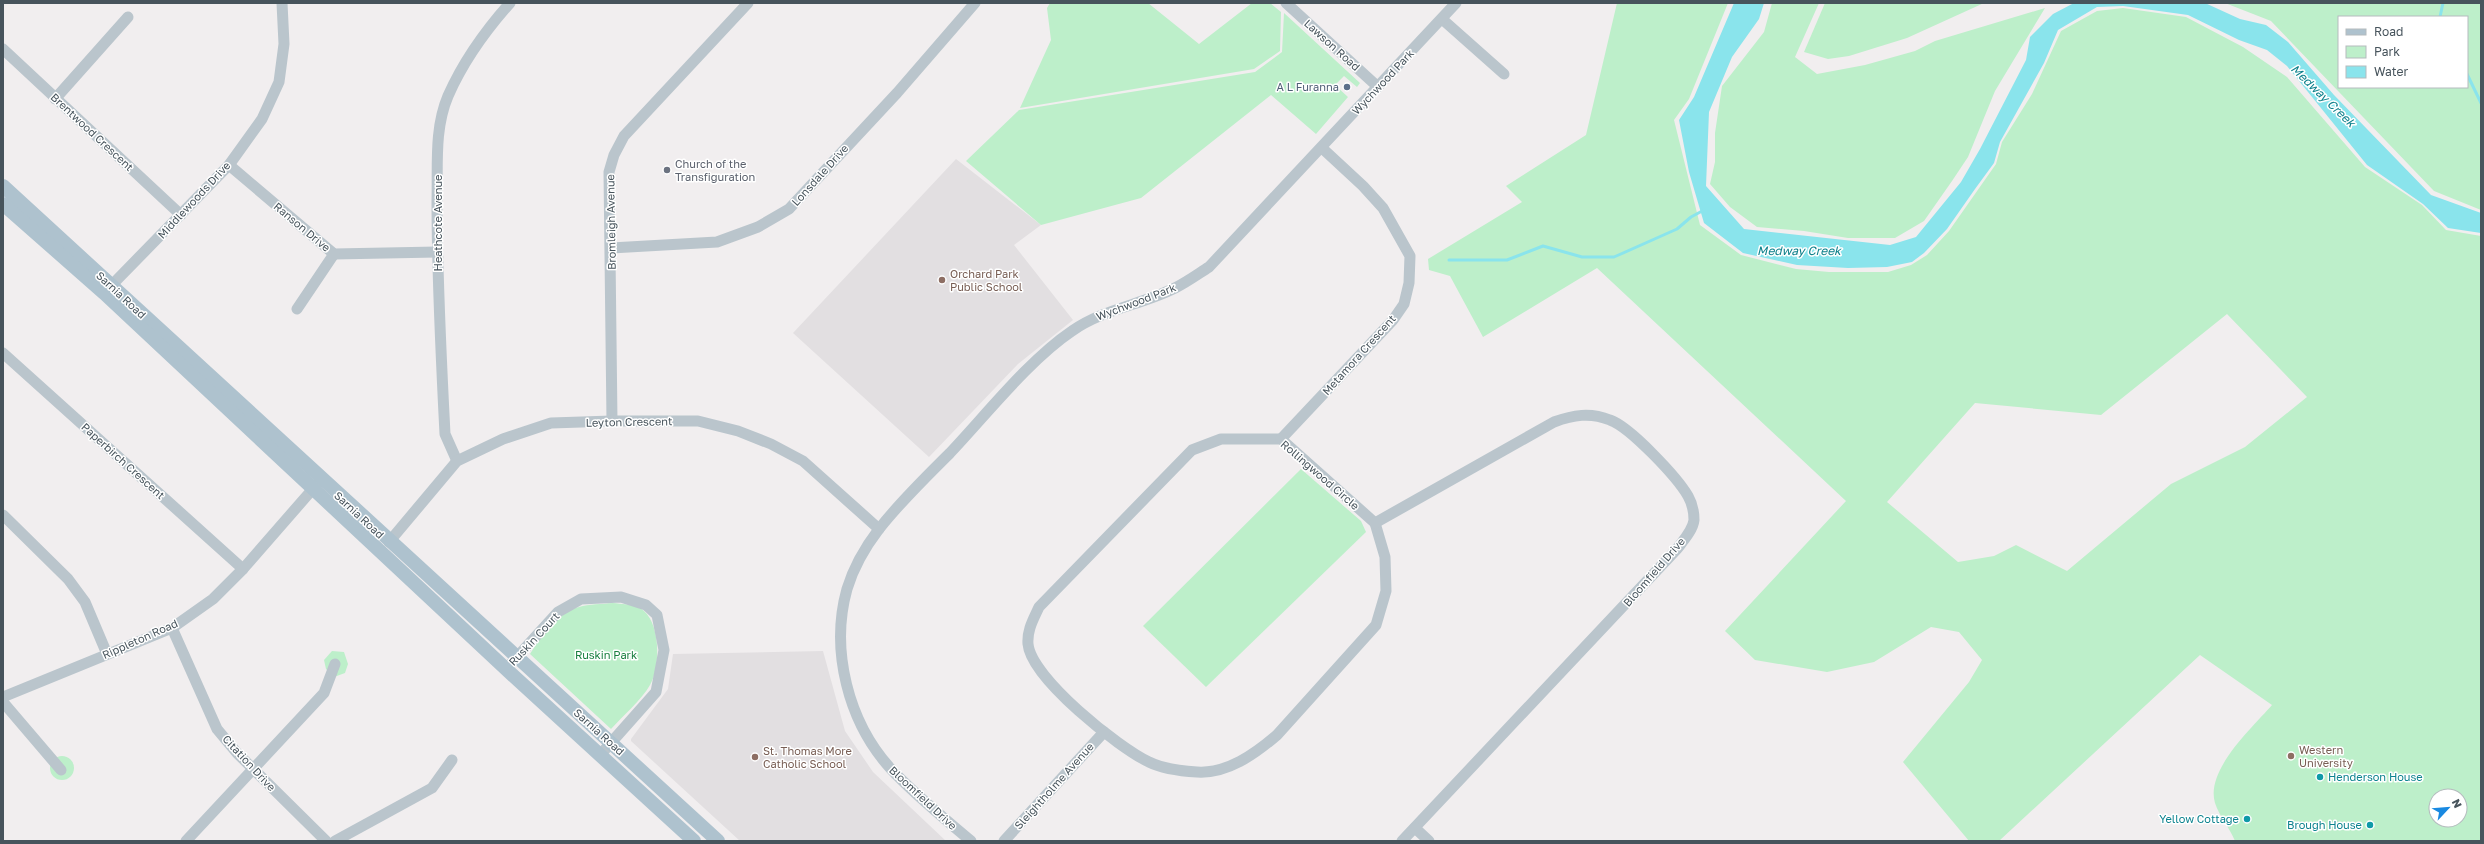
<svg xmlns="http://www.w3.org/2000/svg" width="2484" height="844" font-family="'Golos Text',sans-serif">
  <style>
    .education { fill: #e2dfe1 }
    .green { fill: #bdefca; fill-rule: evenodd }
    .water { fill: #8ae4ec }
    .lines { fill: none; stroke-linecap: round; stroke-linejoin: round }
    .stream { stroke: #8ae4ec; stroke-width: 3 }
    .minor { stroke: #bac5cc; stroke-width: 11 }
    .major { stroke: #aec2ce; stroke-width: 14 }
    .service-dot { fill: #5c6f8a; stroke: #fff; stroke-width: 1.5 }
    .worship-dot { fill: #6b7280; stroke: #fff; stroke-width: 1.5 }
    .education-dot { fill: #8d6e63; stroke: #fff; stroke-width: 1.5 }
    .culture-dot { fill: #0f9aa8; stroke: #fff; stroke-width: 1.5 }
    .labels { text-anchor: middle; stroke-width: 3; stroke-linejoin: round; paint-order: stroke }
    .street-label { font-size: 11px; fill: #47545c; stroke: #fff }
    .service-label { font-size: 11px; fill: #4e5e75; stroke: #fff; text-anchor: end }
    .worship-label { font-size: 11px; fill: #5b616d; stroke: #fff; text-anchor: start }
    .education-label { font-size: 11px; fill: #785e54; stroke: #fff; text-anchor: start }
    .park-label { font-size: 11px; fill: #177e3e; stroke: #fff }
    .culture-label { font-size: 11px; fill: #0d838f; stroke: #fff; text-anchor: end }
    .water-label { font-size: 12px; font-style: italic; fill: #0d808b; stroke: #fff }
  </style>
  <rect width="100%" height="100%" fill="#f1eeef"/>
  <!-- education -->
  <g class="education">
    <polygon points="956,159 1041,225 1014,245 1073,320 1018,364 929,457 793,333"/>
    <polygon points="823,651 845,731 873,772 946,841 740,841 631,741 631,739 668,689 673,654"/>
  </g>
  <!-- green -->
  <g class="green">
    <polygon points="1050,3 1148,3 1199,44 1252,3 1270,3 1281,12 1280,51 1254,69 1020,108 1051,40 1047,8"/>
    <path d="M1617,3H1728L1689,99L1674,120L1700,225L1741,255L1796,269L1829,272H1888L1911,265L1927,255L1949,231L1996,164L2002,142L2032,94L2061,31L2097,11L2123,8L2186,17L2243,47L2287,77L2365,167L2422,205L2446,230L2481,236V841H2235C2230,828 2219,816 2215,803C2205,770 2253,727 2272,705L2200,655L1999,841H1969L1903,762L1969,682L1982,660L1959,632L1931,627L1874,662L1827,672L1755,660L1725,631L1846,501L1597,268L1483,337L1450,276L1429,270L1428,259L1522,202L1506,186L1586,135ZM2227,314L2307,397L2245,447L2171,484L2067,571L2016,545L1994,556L1958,562L1887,502L1975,403L2101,415ZM2436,796H2460V820H2436Z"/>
    <polygon points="1772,3 1819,3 1795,57 1817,74 1865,65 1915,51 1935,41 2045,8 1995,91 1968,157 1952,181 1924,221 1895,238 1848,238 1804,231 1757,227 1730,207 1710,184 1715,162 1715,133 1722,86 1764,32"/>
    <polygon points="1825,3 1984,3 1907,38 1849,56 1828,59 1804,52"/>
    <path d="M2225,3H2481V210L2434,191L2271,21ZM2339,17H2467V87H2339Z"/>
    <polygon points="1284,13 1360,83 1357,87 1344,76 1335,85 1348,97 1316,134 1271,95 1141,198 1041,225 966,161 1019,110 1255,72 1282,52"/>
    <polygon points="1301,469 1361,521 1366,532 1206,687 1143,626"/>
    <path d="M613,603C621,604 633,604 640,608C661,620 661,667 650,685C642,699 623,716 611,729L530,654C541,637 557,613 579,607C589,604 602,604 613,603Z"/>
    <polygon points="332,651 344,652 348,664 345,673 334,677 326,669 324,660"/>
    <circle cx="62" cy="768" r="12"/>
  </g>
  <!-- water -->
  <polygon class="water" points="1734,3 1764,3 1759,19 1732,57 1709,112 1706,186 1744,229 1890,245 1916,237 1961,182 1980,149 2026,60 2030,37 2053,14 2074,3 2205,3 2240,19 2266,25 2288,42 2334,95 2431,195 2481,213 2481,233 2448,228 2423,204 2367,165 2287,66 2267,50 2239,40 2188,15 2123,6 2097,7 2058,30 2044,63 2000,142 1994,163 1975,189 1947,229 1924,253 1912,262 1887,267 1848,268 1797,265 1743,253 1704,223 1689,172 1679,120 1694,97"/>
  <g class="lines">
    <!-- stream -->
    <g class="stream">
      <polyline points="2440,17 2443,3"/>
      <polyline points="2467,74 2481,103"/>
      <polyline points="1449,260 1507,260 1543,246 1582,257 1614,257 1677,229 1691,217 1704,210"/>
    </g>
    <!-- minor -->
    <g class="minor">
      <polyline points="1286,3 1378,87"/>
      <polyline points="1442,19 1504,74"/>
      <polyline points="3,49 181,215"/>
      <polyline points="55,99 128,17"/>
      <polyline points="229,165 334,254 437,252"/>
      <polyline points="611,248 717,242 758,227 789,209 897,93 975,3"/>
      <polyline points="106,291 229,165 262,119 279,82 284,44 282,3"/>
      <polyline points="297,309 334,254"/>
      <polyline points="3,353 243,569"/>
      <polyline points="612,421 609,172 614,155 624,136 748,3"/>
      <path d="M1221,439H1281L1375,523L1385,557L1386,591L1376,625L1277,735C1255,754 1227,774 1197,772C1181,771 1163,769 1149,762C1119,748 1031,678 1028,644C1027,630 1033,620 1039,607L1192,450Z"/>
      <polyline points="1281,439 1393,320 1404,304 1409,283 1410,256 1383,208 1363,186 1322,148"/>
      <path d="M457,461L445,434C441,356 437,279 437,201C438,166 434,129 448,96C463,62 485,31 510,3"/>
      <polyline points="3,515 68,579 85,602 107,654"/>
      <path d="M1375,523L1554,422C1573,415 1590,412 1610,420C1630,427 1677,477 1688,496C1692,503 1694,512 1694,520C1693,530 1683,541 1677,549L1402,841"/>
      <polyline points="389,542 457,461 503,439 551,423 612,421 698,421 738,431 771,444 803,461 879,529"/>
      <polyline points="172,628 217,729 237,753 326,841"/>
      <polyline points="506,669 558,612 581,599 621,597 646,605 657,615 664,650 656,692 601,754"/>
      <polyline points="3,697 172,628 213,599 243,569 318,483"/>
      <polyline points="3,702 61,770"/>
      <polyline points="1415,828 1429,841"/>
      <polyline points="186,841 324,693 335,664"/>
      <polyline points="335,841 432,788 452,760"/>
      <path d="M971,841C944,818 915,795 891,769C848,722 830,650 847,589C853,569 866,546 879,529C900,502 926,477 950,453C986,415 1029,360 1072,331C1103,309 1141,305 1175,288C1187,282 1198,274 1209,267L1456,3"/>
      <polyline points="1004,841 1104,732"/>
    </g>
    <!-- major -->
    <g class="major">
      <polyline points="3,186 718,841"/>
      <polyline points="3,204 104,293 506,669 694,841"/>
    </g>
  </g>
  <!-- markers -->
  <circle class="service-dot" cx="1347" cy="87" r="4"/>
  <circle class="worship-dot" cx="667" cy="170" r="4"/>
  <g class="education-dot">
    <circle cx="942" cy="280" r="4"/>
    <circle cx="2291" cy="756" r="4"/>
    <circle cx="755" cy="757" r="4"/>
  </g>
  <g class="culture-dot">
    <circle cx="2320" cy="777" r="4"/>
    <circle cx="2247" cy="819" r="4"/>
    <circle cx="2370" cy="825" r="4"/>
  </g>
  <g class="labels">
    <!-- street labels -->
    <g class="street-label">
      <text transform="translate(1332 45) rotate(42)" y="4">Lawson Road</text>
      <text transform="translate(1383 82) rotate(-47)" y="4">Wychwood Park</text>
      <text transform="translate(92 132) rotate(43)" y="4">Brentwood Crescent</text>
      <text transform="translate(820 175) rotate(-48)" y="4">Lonsdale Drive</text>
      <text transform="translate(194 200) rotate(-47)" y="4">Middlewoods Drive</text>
      <text transform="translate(611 222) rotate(-91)" y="4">Bromleigh Avenue</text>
      <text transform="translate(438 223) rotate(-90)" y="4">Heathcote Avenue</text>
      <text transform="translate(302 227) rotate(40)" y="4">Ranson Drive</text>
      <text transform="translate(121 295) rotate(43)" y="4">Sarnia Road</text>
      <text transform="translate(1136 302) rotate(-21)" y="4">Wychwood Park</text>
      <text transform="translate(1359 355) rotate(-48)" y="4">Metamora Crescent</text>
      <text transform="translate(629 422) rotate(-1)" y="4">Leyton Crescent</text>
      <text transform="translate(123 461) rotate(42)" y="4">Paperbirch Crescent</text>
      <text transform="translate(1320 475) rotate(41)" y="4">Rollingwood Circle</text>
      <text transform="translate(359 515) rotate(43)" y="4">Sarnia Road</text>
      <text transform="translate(1654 572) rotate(-49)" y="4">Bloomfield Drive</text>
      <text transform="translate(140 639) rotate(-24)" y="4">Rippleton Road</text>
      <text transform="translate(534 639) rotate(-47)" y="4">Ruskin Court</text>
      <text transform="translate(599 732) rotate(42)" y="4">Sarnia Road</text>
      <text transform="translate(249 763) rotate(47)" y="4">Citation Drive</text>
      <text transform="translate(1054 786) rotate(-48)" y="4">Sleightholme Avenue</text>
      <text transform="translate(923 798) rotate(43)" y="4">Bloomfield Drive</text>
    </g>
    <!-- service labels -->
    <g class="service-label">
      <text x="1339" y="91">A L Furanna</text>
    </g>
    <!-- worship labels -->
    <g class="worship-label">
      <text x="675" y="168">Church of the<tspan x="675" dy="13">Transfiguration</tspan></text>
    </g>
    <!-- education labels -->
    <g class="education-label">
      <text x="950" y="278">Orchard Park<tspan x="950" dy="13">Public School</tspan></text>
      <text x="2299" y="754">Western<tspan x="2299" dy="13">University</tspan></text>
      <text x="763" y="755">St. Thomas More<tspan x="763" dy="13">Catholic School</tspan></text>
    </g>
    <!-- park labels -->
    <g class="park-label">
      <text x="606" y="659">Ruskin Park</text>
    </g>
    <!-- culture labels -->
    <g class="culture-label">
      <text x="2328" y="781" text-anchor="start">Henderson House</text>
      <text x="2239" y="823">Yellow Cottage</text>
      <text x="2362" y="829">Brough House</text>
    </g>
    <!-- water labels -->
    <g class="water-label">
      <text transform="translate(2323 96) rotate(44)" y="4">Medway Creek</text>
      <text x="1799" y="255">Medway Creek</text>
    </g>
  </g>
  <!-- border -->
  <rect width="2484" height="844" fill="none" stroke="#47545c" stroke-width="8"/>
  <!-- legend -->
  <rect x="2338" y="16" width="130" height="72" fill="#ffffff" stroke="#b5bbbe"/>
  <rect x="2346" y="29" width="20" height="6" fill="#aec2ce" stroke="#b5bbbe"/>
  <text x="2374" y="36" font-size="12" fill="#47545c">Road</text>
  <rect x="2346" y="46" width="20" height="12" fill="#bdefca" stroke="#b5bbbe"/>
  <text x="2374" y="56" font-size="12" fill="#47545c">Park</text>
  <rect x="2346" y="66" width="20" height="12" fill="#8ae4ec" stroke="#b5bbbe"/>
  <text x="2374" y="76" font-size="12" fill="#47545c">Water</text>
  <!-- north arrow -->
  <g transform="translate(2448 808) rotate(64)"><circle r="19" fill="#ffffff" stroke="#b5bbbe"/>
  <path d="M0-3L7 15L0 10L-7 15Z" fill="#1989e1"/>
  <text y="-6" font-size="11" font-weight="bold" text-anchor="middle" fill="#47545c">N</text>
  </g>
</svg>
